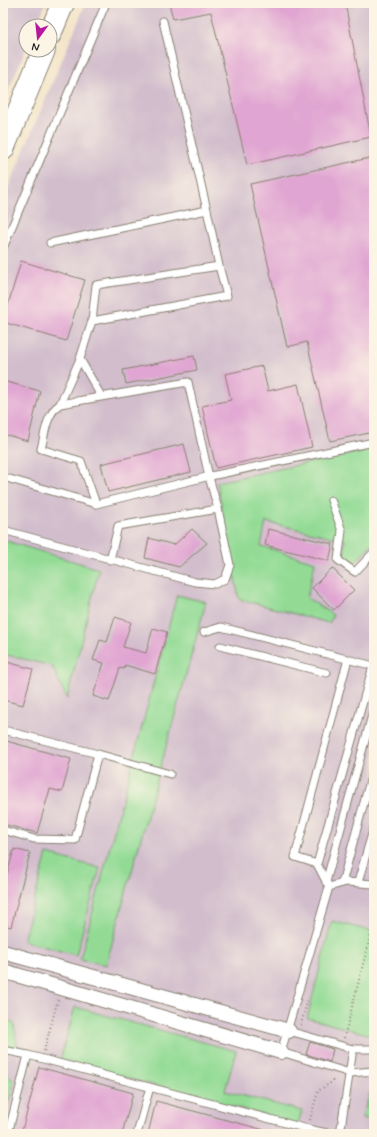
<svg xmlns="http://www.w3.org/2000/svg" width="377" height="1137" font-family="Mynerve,sans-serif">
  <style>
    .industrial { fill: #d1bdcc }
    .green { fill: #93db95; stroke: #587c58 }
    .building { fill: #e0a5d2 }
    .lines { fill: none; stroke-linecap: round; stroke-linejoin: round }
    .lane-casing { stroke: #888072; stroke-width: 9 }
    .street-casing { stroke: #888072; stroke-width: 16 }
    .highway-casing { stroke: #888072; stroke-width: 24 }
    .path { stroke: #888072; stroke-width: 2; stroke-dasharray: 1 3; stroke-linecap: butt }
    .lane { stroke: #fff; stroke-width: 7 }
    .street { stroke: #fff; stroke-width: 14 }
    .highway { stroke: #fff; stroke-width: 22 }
  </style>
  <rect width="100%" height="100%" fill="#fcf5e5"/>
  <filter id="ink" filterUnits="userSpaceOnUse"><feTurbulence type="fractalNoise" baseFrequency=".025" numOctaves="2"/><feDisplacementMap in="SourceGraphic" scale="8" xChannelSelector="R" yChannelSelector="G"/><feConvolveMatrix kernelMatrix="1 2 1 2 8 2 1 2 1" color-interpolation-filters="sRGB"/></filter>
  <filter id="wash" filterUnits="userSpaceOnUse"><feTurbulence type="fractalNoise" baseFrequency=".012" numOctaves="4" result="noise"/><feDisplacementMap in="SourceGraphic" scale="16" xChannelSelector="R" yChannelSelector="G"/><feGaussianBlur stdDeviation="0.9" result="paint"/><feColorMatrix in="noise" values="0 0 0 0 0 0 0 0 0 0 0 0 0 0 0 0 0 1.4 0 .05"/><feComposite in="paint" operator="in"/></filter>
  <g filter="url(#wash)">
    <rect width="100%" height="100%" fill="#f3e4c7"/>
    <!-- industrial -->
    <g class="industrial">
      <polygon points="3,3 46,3 36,26 26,26 26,49 3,102"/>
      <polygon points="86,3 374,3 374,1134 3,1134 3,200"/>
    </g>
    <!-- green -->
    <g class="green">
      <polygon points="374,449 374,541 352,566 343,559 345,540 266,522 261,546 315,562 307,598 333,615 329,623 239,599 217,482"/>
      <polygon points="3,540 99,569 67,699 52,666 3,654"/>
      <polygon points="177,595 206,602 106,965 80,959"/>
      <polygon points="47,854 100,868 76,955 23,941"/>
      <polygon points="332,921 374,932 374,1033 367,1034 307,1018"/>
      <polygon points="75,1007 236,1051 225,1091 302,1111 298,1124 60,1060"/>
      <polygon points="3,1019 14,1023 18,1049 3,1046"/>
      <polygon points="3,1068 14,1082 3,1124"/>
      <polygon points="374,1091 374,1120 362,1118 370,1093"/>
    </g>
    <g id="blocks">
      <!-- building -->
      <g class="building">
        <polygon points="169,3 345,3 371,137 247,165 211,12 173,19"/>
        <polygon points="374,157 374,432 330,441 307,342 287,347 250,184"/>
        <polygon points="21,261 85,280 66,341 3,322"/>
        <polygon points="194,356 197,370 126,384 123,370"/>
        <polygon points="262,366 268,391 298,384 312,447 216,468 202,406 231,400 225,374"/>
        <polygon points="3,381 40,391 28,441 3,434"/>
        <polygon points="184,444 191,472 108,492 101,464"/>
        <polygon points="192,529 207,543 179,567 145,558 149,538 174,545"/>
        <polygon points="268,529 333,544 329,561 265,545"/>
        <polygon points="332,568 354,590 334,610 312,588"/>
        <polygon points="115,617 131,622 123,647 146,653 153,628 167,632 155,674 125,665 124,669 120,668 109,701 93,696 104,663 93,660 100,640 107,642"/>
        <polygon points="3,661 33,669 23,705 3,700"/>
        <polygon points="3,740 71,759 62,792 50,789 37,833 3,824"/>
        <polygon points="14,849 30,853 11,927 3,925 3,889"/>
        <polygon points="310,1042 333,1049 330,1062 306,1054"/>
        <polygon points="39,1067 133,1093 122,1134 21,1134"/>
        <polygon points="156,1101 268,1131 268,1134 148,1134"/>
      </g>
    </g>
  </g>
  <g filter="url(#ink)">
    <use href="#blocks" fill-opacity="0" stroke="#888072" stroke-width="1"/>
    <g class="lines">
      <defs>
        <g id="lane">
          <polyline points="207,210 219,266 227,296 92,321 96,285 219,266"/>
          <polyline points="50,243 207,210 163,21"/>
          <polyline points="3,248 106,3"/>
          <polyline points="80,359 92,321"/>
          <polyline points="60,404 80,359 101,396"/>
          <polyline points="3,477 96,504 206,477 374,442"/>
          <polyline points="331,500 342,531 338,560 355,572 374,552"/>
          <path d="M96,504L81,461L41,449C45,434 46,414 60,404L188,382L209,477L218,509L118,526L110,560"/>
          <polyline points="3,530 195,582 215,584 225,579 230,565 218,509"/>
          <polyline points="204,632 221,627 374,666"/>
          <polyline points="220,646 327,673"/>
          <polyline points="373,666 317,864 329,887 281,1052 350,1073 374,1071"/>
          <polyline points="3,730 98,754 75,840 34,839 3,830"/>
          <polyline points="98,754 170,774"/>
          <polyline points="317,864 295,857 348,659"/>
          <polyline points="326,882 374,708"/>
          <polyline points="358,882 374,827"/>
          <polyline points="342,883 374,766"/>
          <polyline points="329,887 346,882 374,884"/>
          <polyline points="289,1031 353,1049 374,1049"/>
          <polyline points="3,1050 28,1055 8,1134"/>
          <polyline points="28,1055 308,1129 332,1134"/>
          <polyline points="137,1134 150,1087"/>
          <polyline points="340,1134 353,1049"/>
        </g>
        <g id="street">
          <polyline points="3,952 289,1031"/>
          <polyline points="3,971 281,1052"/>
        </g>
        <g id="highway">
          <polyline points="50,34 63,3"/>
          <polyline points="3,149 44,50"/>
        </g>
      </defs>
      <!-- lane casing -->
      <use href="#lane" class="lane-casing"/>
      <!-- street casing -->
      <use href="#street" class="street-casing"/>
      <!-- highway casing -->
      <use href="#highway" class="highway-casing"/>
      <!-- path -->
      <g class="path">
        <polyline points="301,1025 308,998"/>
        <polyline points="344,1038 372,930"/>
        <polyline points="44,1051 58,999"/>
        <polyline points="310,1120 318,1091 332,1082 333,1077"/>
      </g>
      <!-- lane -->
      <use href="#lane" class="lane"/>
      <!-- street -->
      <use href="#street" class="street"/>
      <!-- highway -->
      <use href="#highway" class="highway"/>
    </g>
  </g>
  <!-- margin -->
  <rect width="377" height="1137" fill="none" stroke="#fcf5e5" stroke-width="16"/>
  <!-- north arrow -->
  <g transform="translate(38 38) rotate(195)"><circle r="19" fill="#fcf5e5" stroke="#a29e95"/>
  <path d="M0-3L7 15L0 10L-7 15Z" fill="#b5179e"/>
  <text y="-6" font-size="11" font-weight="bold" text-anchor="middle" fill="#1c1c1c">N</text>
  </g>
</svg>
